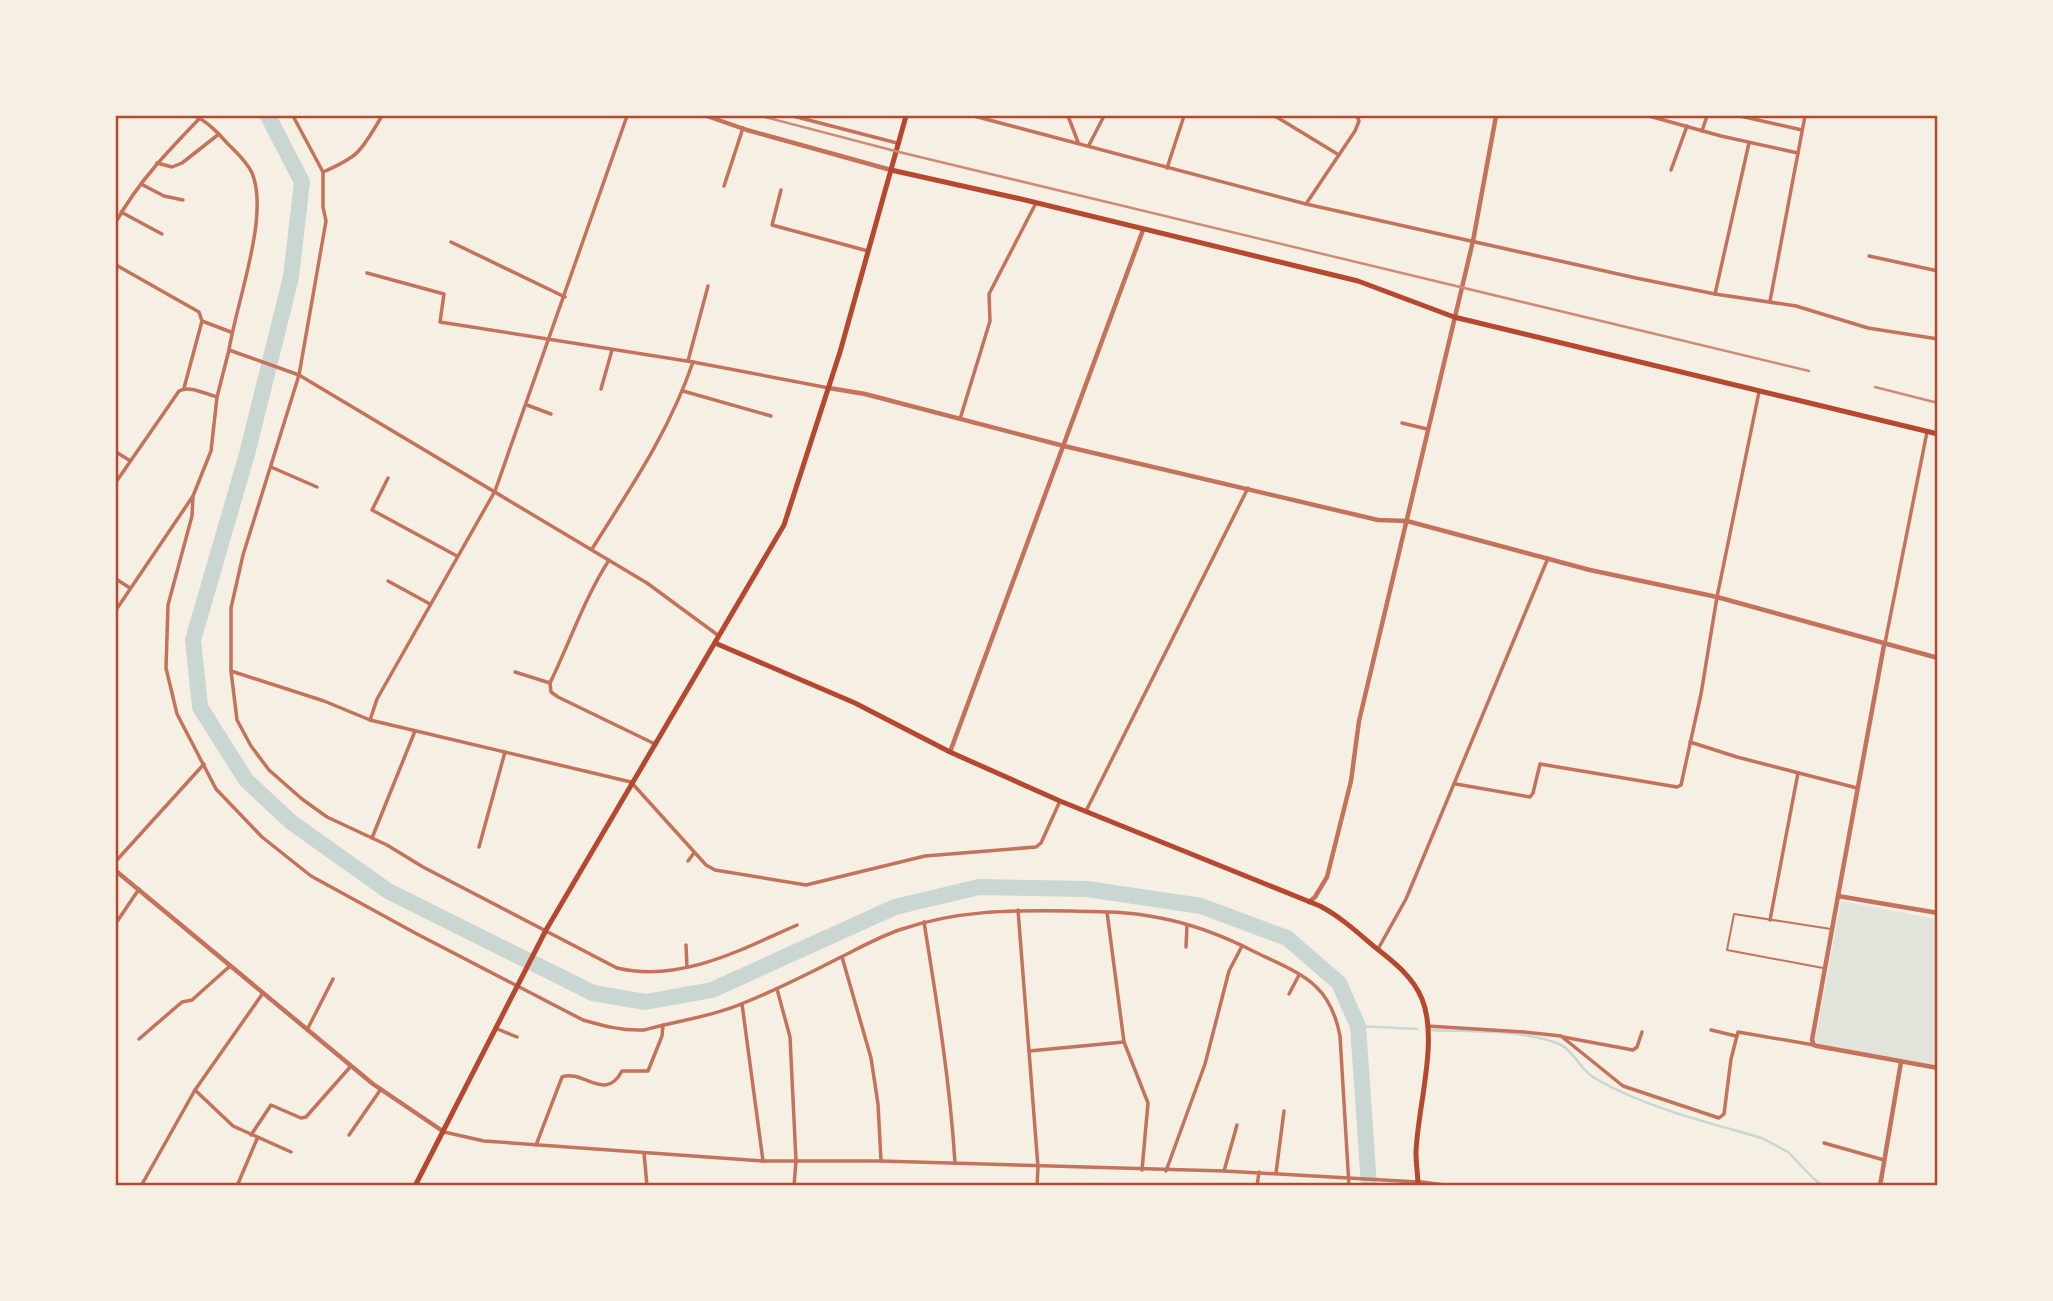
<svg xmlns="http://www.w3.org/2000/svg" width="2053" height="1301" font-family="'Titillium Web',sans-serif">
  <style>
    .green { fill: #e2e4dc }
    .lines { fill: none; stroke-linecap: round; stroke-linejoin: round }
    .stream { stroke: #c9d6d2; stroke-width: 2.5 }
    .river { stroke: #c9d6d2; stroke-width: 16 }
    .service { stroke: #c5725c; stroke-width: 2 }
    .minor { stroke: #c5725c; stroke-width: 3.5 }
    .tertiary { stroke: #c5725c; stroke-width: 4.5 }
    .secondary { stroke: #b5482f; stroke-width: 5 }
    .rail { stroke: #cf8b77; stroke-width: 2.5 }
    .neatline { fill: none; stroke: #b5482f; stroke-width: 2.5 }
  </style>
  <rect width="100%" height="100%" fill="#f6efe4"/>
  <!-- green -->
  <polygon class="green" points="1841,901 1937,919 1937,1067 1820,1045 1815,1041"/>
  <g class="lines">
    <!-- stream -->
    <g class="stream">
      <polyline points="1358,1026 1417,1029"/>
      <path d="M1429,1030C1471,1032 1517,1029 1557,1043C1574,1049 1580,1071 1596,1079C1647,1108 1706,1122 1762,1138L1788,1152L1814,1179L1823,1186"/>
    </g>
    <!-- river -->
    <polyline class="river" points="268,116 302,182 291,277 247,454 193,640 200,707 246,780 291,822 388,891 593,993 645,1002 712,990 895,907 979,887 1087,889 1201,906 1287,938 1339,983 1358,1026 1369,1186"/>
    <!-- service -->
    <polyline class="service" points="1823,968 1727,950 1734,914 1831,929"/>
    <!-- minor -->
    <g class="minor">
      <path d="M195,116C208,122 218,133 228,144C237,153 247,162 252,173C270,215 236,304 229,350"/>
      <path d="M293,116L323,172V207L326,221L299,375L243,555L231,608V671L237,720L251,746L269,770L302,799L327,817L387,845L423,867L617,968C680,983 740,950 797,925"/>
      <polyline points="627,116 495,491 377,699 370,720 631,782 706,865 715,870 806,885 925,856 1036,847 1041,843 1060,801"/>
      <polyline points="793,116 897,143"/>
      <polyline points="974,116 1306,204 1636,278 1715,294 1796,306 1868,328 1938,339"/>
      <polyline points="1068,116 1078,142"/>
      <polyline points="1275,116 1339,155"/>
      <polyline points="1649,116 1721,136 1798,153"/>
      <polyline points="1740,116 1802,130"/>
      <polyline points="1702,131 1707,116"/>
      <polyline points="1089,145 1104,116"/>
      <polyline points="157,163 172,167 182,163 219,134"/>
      <polyline points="1167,168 1184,116"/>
      <polyline points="1671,170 1687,126"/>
      <path d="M323,172C362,155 361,150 382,116"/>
      <polyline points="141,184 164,196 183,200"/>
      <polyline points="724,186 743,128"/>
      <polyline points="781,190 772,225 868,251"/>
      <polyline points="1306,204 1355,131 1359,121 1357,116"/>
      <polyline points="121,212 162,234"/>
      <path d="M116,222C138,182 169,150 200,118"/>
      <polyline points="451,242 565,297"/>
      <polyline points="1869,256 1938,271"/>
      <polyline points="116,265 199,312 202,321 184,388"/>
      <polyline points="367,273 444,294 440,322 693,362 829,388"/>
      <polyline points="1715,294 1749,143"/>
      <polyline points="1770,301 1805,116"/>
      <polyline points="202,321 231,332"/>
      <polyline points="688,361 708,286"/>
      <polyline points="601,389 612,350"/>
      <polyline points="683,391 771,416"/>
      <polyline points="527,405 551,414"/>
      <polyline points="960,419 990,321 989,294 1036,203"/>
      <polyline points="1402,423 1427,429"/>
      <polyline points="116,452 129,460"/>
      <polyline points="271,467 317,487"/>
      <polyline points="388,478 372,510 457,556"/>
      <path d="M116,482L179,391C190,385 205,394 217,397L229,350L299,375L647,583L719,636"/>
      <path d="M193,496L192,516L168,605L166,668L177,714L216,789L262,837L311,876L417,934L583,1020C604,1026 622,1031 644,1030C677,1021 714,1016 746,1002C778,989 810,973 841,957C861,947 879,937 899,930C957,910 1011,910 1071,911C1099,912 1128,911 1155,917C1190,923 1224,936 1255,952C1300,974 1330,982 1340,1036L1349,1186"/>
      <path d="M592,549C631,487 669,432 693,362"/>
      <path d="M609,560C584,599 570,642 550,683L551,692L558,697L655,744"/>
      <polyline points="116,579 130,588"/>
      <polyline points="388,581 430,604"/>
      <polyline points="116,610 193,496 211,451 217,397"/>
      <polyline points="1885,643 1927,432"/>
      <polyline points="231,671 324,701 370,720"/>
      <polyline points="515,672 550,683"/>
      <polyline points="1690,742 1737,757 1857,788"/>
      <polyline points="1456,784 1530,797 1533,793 1540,764 1677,787 1681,785 1701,694 1717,597 1759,392"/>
      <polyline points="1086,811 1248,488"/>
      <polyline points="372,838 415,731"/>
      <polyline points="479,847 505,752"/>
      <polyline points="116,861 204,764"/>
      <polyline points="688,861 694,853"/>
      <polyline points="1018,910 1038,1167 1037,1186"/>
      <polyline points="1107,912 1124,1042 1148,1103 1142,1170"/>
      <polyline points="1770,920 1798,773"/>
      <path d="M924,922C937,1003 950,1082 955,1163"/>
      <polyline points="116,923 139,889"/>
      <polyline points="686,945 687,967"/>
      <polyline points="1186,947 1187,925"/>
      <polyline points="1378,949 1406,899 1548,558"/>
      <polyline points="842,957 871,1058 878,1104 881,1161"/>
      <polyline points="777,989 790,1037 796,1161 794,1186"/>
      <polyline points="1289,994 1299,975"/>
      <polyline points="742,1004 763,1161"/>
      <polyline points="1427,1026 1524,1032 1561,1036 1623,1086 1719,1118 1724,1114 1731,1059 1738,1032 1814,1045"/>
      <polyline points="495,1028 517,1037"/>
      <polyline points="307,1030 333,979"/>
      <polyline points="1711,1030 1736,1036"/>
      <polyline points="1563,1037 1633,1050 1637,1047 1642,1032"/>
      <polyline points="139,1039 182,1002 192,1000 230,966"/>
      <polyline points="1029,1051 1124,1042"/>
      <polyline points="195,1090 233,1126 291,1152"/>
      <polyline points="444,1132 484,1141 763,1161 881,1161 1224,1171 1418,1182"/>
      <polyline points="251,1135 271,1105 301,1118 306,1117 351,1066"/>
      <polyline points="349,1135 381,1089"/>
      <polyline points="1824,1143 1884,1160"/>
      <path d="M536,1145L562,1077C583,1069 605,1103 622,1071H648L662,1036L663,1025"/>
      <polyline points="644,1153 647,1186"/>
      <polyline points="1166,1171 1205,1064 1229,971 1242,946"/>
      <polyline points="1224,1171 1237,1125"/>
      <polyline points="1276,1173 1284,1111"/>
      <polyline points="141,1186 195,1090 263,993"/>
      <polyline points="237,1186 257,1139"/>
      <polyline points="1257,1186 1259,1172"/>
    </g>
    <!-- tertiary -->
    <g class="tertiary">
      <polyline points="707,116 747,130 891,170"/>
      <polyline points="829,388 865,394 1064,446 1378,520 1407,521 1590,570 1717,597 1938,658"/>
      <polyline points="950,752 1143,230"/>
      <polyline points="116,871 373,1084 444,1132"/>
      <polyline points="1838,896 1884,645"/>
      <polyline points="1309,902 1315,897 1327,877 1351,781 1359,721 1473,241 1496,116"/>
      <polyline points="1938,913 1838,896 1812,1040 1814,1045 1817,1046 1938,1068"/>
      <polyline points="1418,1182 1448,1186"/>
      <polyline points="1880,1186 1901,1062"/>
    </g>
    <!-- secondary -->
    <g class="secondary">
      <polyline points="891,170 1021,199 1358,281 1454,317 1938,434"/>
      <path d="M715,643L855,703L950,752L1060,801L1320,906C1341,917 1358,933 1376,948C1394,962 1413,977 1422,999C1439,1040 1417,1110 1416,1153C1416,1164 1418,1175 1418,1186"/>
      <polyline points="415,1186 546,930 784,525 840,352 906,116"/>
    </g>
    <!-- rail -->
    <g class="rail">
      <polyline points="761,116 895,151 1809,371"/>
      <polyline points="1875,387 1938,403"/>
    </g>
  </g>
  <!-- border -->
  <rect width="2053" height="1301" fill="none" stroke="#f6efe4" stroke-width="234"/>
  <rect x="117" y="117" width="1819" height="1067" class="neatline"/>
</svg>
